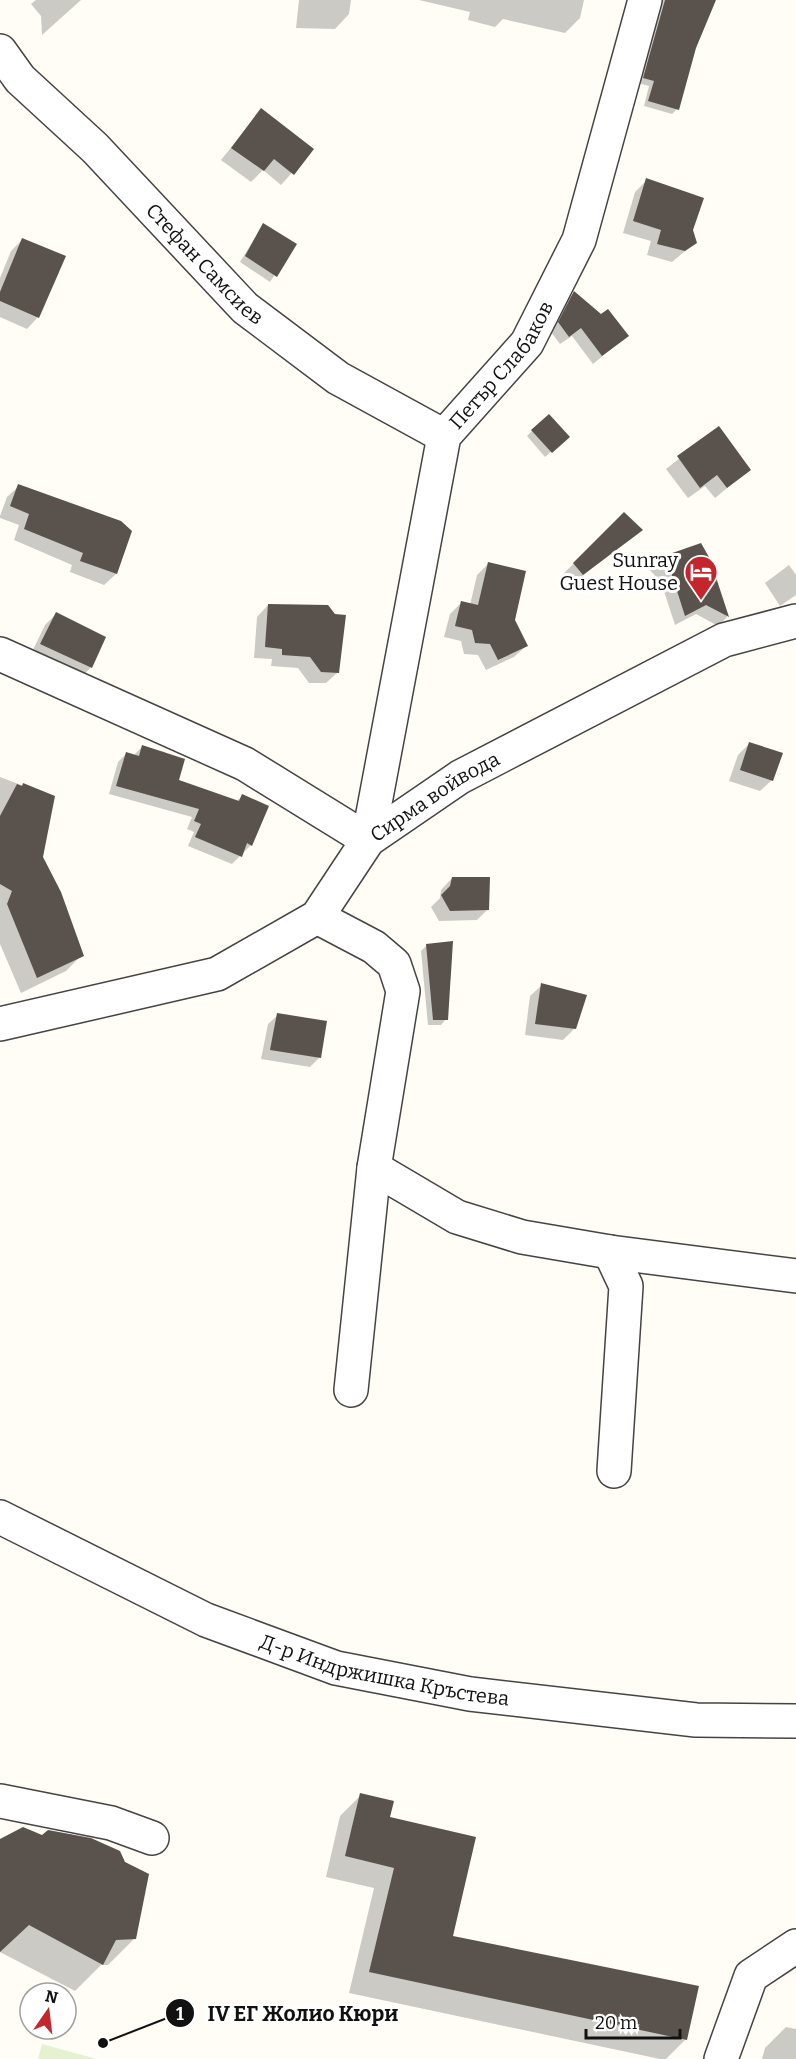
<svg xmlns="http://www.w3.org/2000/svg" width="796" height="2059" font-family="Bitter,serif">
  <style>
    .pitch { fill: #e6f2cf }
    .shadow { fill: #0003 }
    .building { fill: #5a524d }
    .lines { fill: none; stroke-linecap: round; stroke-linejoin: round }
    .minor-casing { stroke: #444; stroke-width: 36 }
    .minor { stroke: #fff; stroke-width: 33 }
    .labels { text-anchor: middle; stroke-width: 6; stroke-linejoin: round; paint-order: stroke }
    .street-label { font-size: 20px; fill: #111; stroke: #fff }
    .poi-label { font-size: 20px; fill: #111; stroke: #fff; text-anchor: end }
    .leader { fill: none; stroke: #111; stroke-width: 2 }
    .callout-dot { fill: #111; stroke: #fff; stroke-width: 2 }
    .mark-label { font-size: 18px; text-anchor: middle; font-weight: bold; fill: #fff }
    .callout-label { font-size: 21px; text-anchor: middle; font-weight: bold; fill: #111; stroke: #fff; stroke-width: 6; stroke-linejoin: round; paint-order: stroke }
  </style>
  <rect width="100%" height="100%" fill="#fffdf5"/>
  <!-- pitch -->
  <polygon class="pitch" points="42,2044 97,2059 38,2059"/>
  <!-- shadow -->
  <g class="shadow">
    <polygon points="36,0 81,0 42,35 41,16 31,4"/>
    <polygon points="299,0 351,0 349,14 335,29 296,28"/>
    <polygon points="419,0 584,0 580,18 565,33 503,19 495,27 468,20 470,12"/>
    <polygon points="662,0 714,0 695,48 677,109 672,114 644,106 649,86 638,83"/>
    <polygon points="261,110 312,150 281,185 263,170 251,182 221,160"/>
    <polygon points="647,180 691,230 696,242 672,262 647,255 651,241 623,233 635,192"/>
    <polygon points="263,225 295,244 270,282 240,262"/>
    <polygon points="23,239 38,317 27,329 0,317 0,278 11,251"/>
    <polygon points="574,293 627,336 593,364 572,336 560,344 551,332 566,301"/>
    <polygon points="718,428 749,470 715,498 705,486 688,498 666,469"/>
    <polygon points="532,431 562,442 545,457 527,436"/>
    <polygon points="19,486 131,531 116,574 104,585 70,572 72,565 14,540 19,525 0,518 0,516 7,497"/>
    <polygon points="624,514 640,530 571,585 562,575"/>
    <polygon points="700,545 727,617 718,626 696,614 675,625 661,582 649,569 659,559"/>
    <polygon points="488,564 526,646 514,657 486,670 478,655 464,654 461,641 444,637 450,614 461,603 470,605 477,575"/>
    <polygon points="789,565 796,575 796,595 780,606 765,583"/>
    <polygon points="268,605 338,672 326,683 309,683 298,668 271,666 272,659 254,658 257,617"/>
    <polygon points="56,614 91,667 80,679 30,656 45,625"/>
    <polygon points="750,743 772,780 760,791 729,781 738,755"/>
    <polygon points="142,747 165,752 177,780 236,802 242,796 251,845 232,864 188,846 194,832 187,829 192,817 109,794 118,762 126,754 134,755"/>
    <polygon points="0,777 53,797 42,858 82,955 66,971 21,993 0,944"/>
    <polygon points="452,878 488,909 477,920 439,921 431,907 440,898 441,890"/>
    <polygon points="427,945 446,1019 441,1025 428,1025 421,951"/>
    <polygon points="542,985 575,1028 563,1040 525,1035 530,996"/>
    <polygon points="278,1015 320,1057 310,1067 261,1059 268,1024"/>
    <polygon points="361,1795 388,1818 451,1937 686,2039 666,2059 660,2059 349,1993 374,1888 326,1877 340,1816"/>
    <polygon points="0,1841 135,1938 108,1965 101,1965 75,1991 0,1952"/>
    <polygon points="786,2027 796,2029 796,2059 762,2059 765,2048"/>
  </g>
  <!-- building -->
  <g class="building">
    <polygon points="665,0 716,0 696,48 679,110 648,101 654,81 643,78"/>
    <polygon points="261,108 314,149 294,175 274,159 264,171 231,148"/>
    <polygon points="646,178 704,198 693,230 697,243 685,251 657,244 661,230 633,221"/>
    <polygon points="263,223 297,244 277,277 245,256"/>
    <polygon points="22,238 66,256 39,318 0,301 0,292"/>
    <polygon points="574,291 601,314 608,309 629,336 602,356 581,328 569,337 558,322"/>
    <polygon points="549,414 570,437 552,453 531,430"/>
    <polygon points="719,426 751,470 727,488 717,475 700,488 677,456"/>
    <polygon points="18,484 121,521 132,531 117,574 80,561 83,553 24,529 29,514 10,506"/>
    <polygon points="624,512 643,530 583,575 573,563"/>
    <polygon points="701,543 710,559 729,617 706,605 685,616 671,572 658,558"/>
    <polygon points="488,562 526,571 515,620 528,646 498,660 490,644 475,643 472,630 455,626 461,601 478,605"/>
    <polygon points="268,604 328,605 335,614 346,615 339,673 321,672 310,657 282,655 282,649 265,647"/>
    <polygon points="56,612 106,637 92,668 40,644"/>
    <polygon points="749,742 783,753 773,781 740,770"/>
    <polygon points="142,745 185,759 179,780 239,801 242,794 269,806 252,846 247,843 242,857 195,837 201,824 194,821 199,809 116,786 126,752 139,756"/>
    <polygon points="23,783 55,796 43,857 61,892 84,956 37,978 7,904 12,891 0,884 0,816 17,784 22,786"/>
    <polygon points="452,877 490,877 489,910 450,911 441,895 450,886"/>
    <polygon points="453,941 448,1020 433,1020 426,944"/>
    <polygon points="541,983 587,995 576,1029 535,1024"/>
    <polygon points="277,1013 327,1021 321,1058 270,1050"/>
    <polygon points="360,1793 394,1801 390,1817 476,1837 453,1936 699,1986 687,2040 369,1972 394,1868 345,1856"/>
    <polygon points="23,1827 42,1835 48,1830 91,1838 120,1851 125,1862 149,1874 136,1939 116,1940 103,1965 29,1925 0,1952 0,1839"/>
  </g>
  <g class="lines">
    <defs>
      <g id="minor">
        <path id="s1" d="M0,51L20,79L95,148L245,308L338,378L444,436"/>
        <path id="s2" d="M0,654L245,764L368,840L444,436L527,343L579,240L645,0"/>
        <polyline points="317,917 374,947 394,964 403,991 374,1168 351,1390"/>
        <path id="s3" d="M0,1024L217,974L317,917L368,840L460,777L724,640L796,621"/>
        <polyline points="374,1168 457,1217 522,1237 610,1252 796,1276"/>
        <polyline points="610,1252 626,1286 614,1471"/>
        <path id="s4" d="M0,1517L206,1620L336,1668L470,1694L696,1720L796,1721"/>
        <polyline points="0,1801 111,1823 152,1838"/>
        <polyline points="721,2059 751,1976 796,1946"/>
      </g>
    </defs>
    <!-- minor casing -->
    <use href="#minor" class="minor-casing"/>
    <!-- minor -->
    <use href="#minor" class="minor"/>
  </g>
  <!-- icons -->
  <defs>
    <symbol id="hotel-pin" viewBox="-11 -11 22 30"><path d="M0 17L-7.5 6A9.5 9.5 0 1 1 7.5 6Z" fill="#c4262e" stroke="#fff"/><path d="M-6-4.5h1.5V1H6V5H4.5V3h-9V5H-6ZM-4 0a1.8 1.8 0 1 1 3.6 0ZM.5 0V-2.5h3Q6-2.5 6 0Z" fill="#fff"/></symbol>
  </defs>
  <g fill-rule="evenodd">
    <use href="#hotel-pin" x="682" y="553" width="38" height="52"/>
  </g>
  <g class="labels">
    <!-- street labels -->
    <g class="street-label">
      <text dy="7" stroke="none"><textPath href="#s1" startOffset="296">Стефан Самсиев</textPath></text>
      <text dy="7" stroke="none"><textPath href="#s2" startOffset="916">Петър Слабаков</textPath></text>
      <text dy="7" stroke="none"><textPath href="#s3" startOffset="510">Сирма войвода</textPath></text>
      <text dy="7" stroke="none"><textPath href="#s4" startOffset="417">Д-р Индржишка Кръстева</textPath></text>
    </g>
    <!-- poi labels -->
    <g class="poi-label">
      <text x="678" y="567">Sunray<tspan x="678" dy="23">Guest House</tspan></text>
    </g>
  </g>
  <!-- callouts -->
  <path class="leader" d="M103 2043L180 2013"/>
  <g class="callout-dot">
    <circle cx="103" cy="2043" r="6"/>
    <circle cx="180" cy="2013" r="15"/>
  </g>
  <g class="mark-label">
    <text x="180" y="2020">1</text>
  </g>
  <g class="callout-label">
    <text x="303" y="2021">IV ЕГ Жолио Кюри</text>
  </g>
  <!-- north arrow -->
  <g transform="translate(48 2011) rotate(14)"><circle r="28" fill="#ffffff" stroke="#a0a0a0" stroke-width="1.5"/>
  <path d="M0-4.5L10 22L0 15L-10 22Z" fill="#c4262e"/>
  <text y="-9" font-size="16" font-weight="bold" text-anchor="middle" fill="#111111">N</text>
  </g>
  <!-- scale -->
  <path d="M586 2029v9h94v-9" fill="none" stroke="#111111" stroke-width="3"/>
  <text x="595" y="2029" font-size="18" fill="#111111" stroke="#ffffff" stroke-width="4.5" paint-order="stroke">20 m</text>
</svg>
